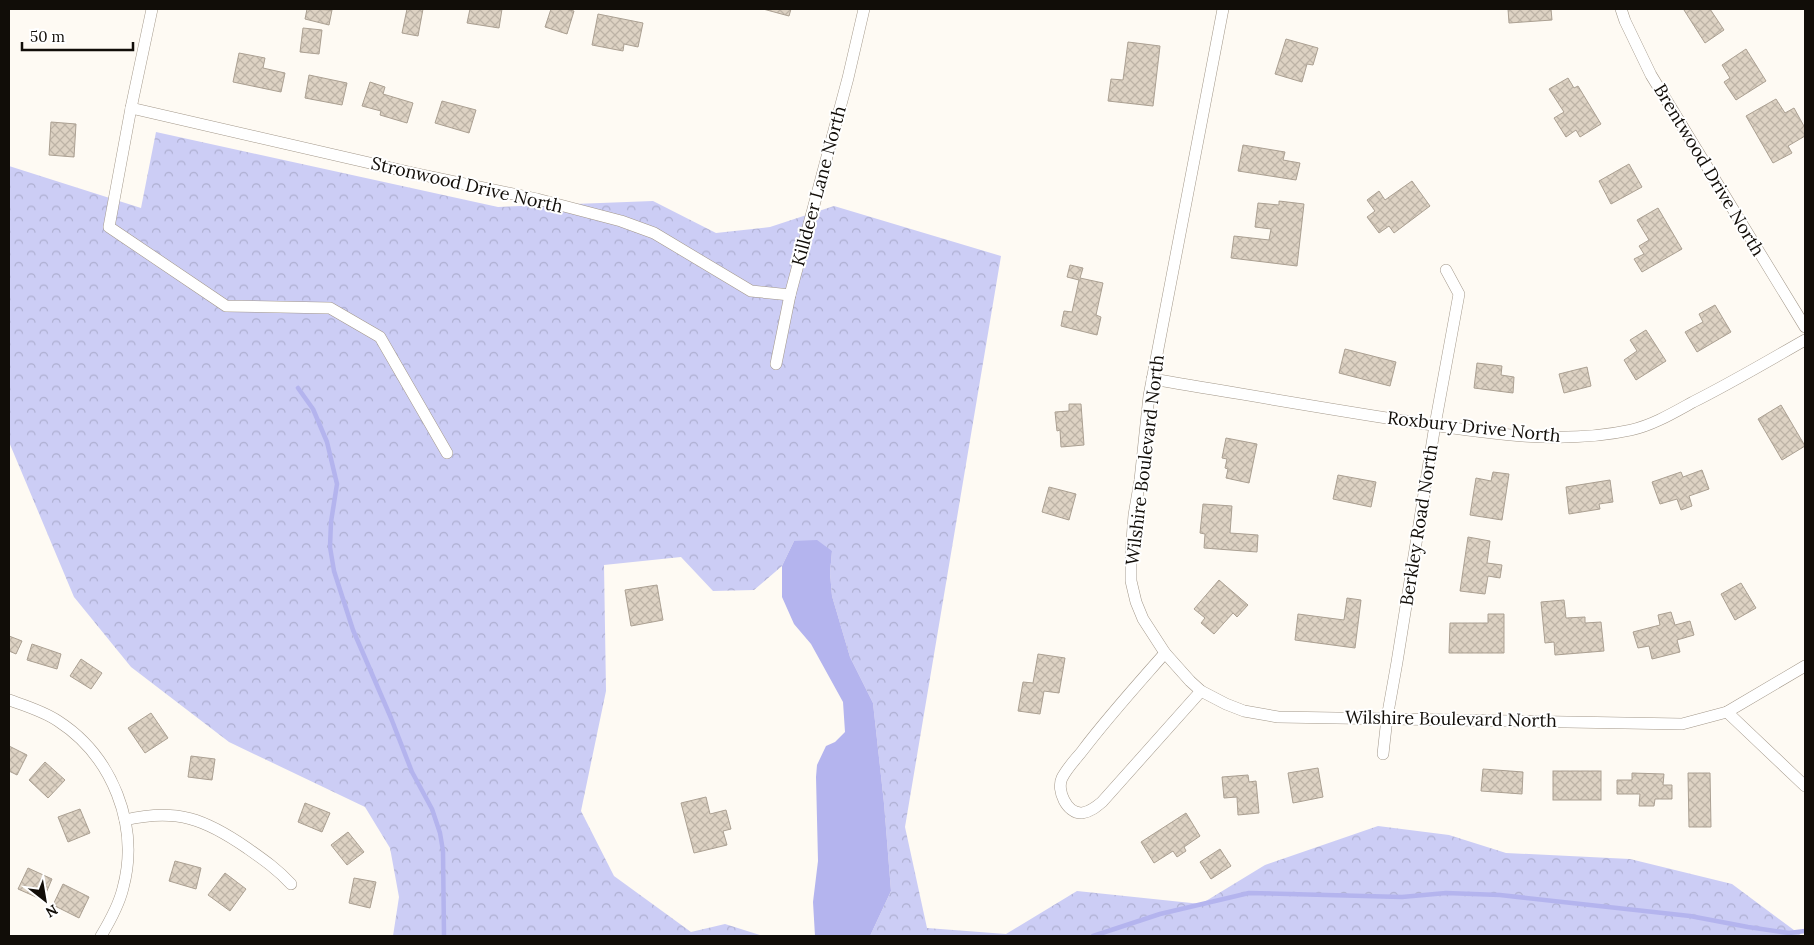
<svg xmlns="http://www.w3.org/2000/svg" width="1814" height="945" font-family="Lora,serif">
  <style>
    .forest { fill: url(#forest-crowns) }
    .water { fill: #b4b4ee }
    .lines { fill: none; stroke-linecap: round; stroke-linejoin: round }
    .stream { stroke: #b4b4ee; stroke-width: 4.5 }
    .building { fill: url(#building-cross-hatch); stroke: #aba092 }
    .street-casing { stroke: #a3988a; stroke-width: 12 }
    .street { stroke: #fff; stroke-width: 11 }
    .labels { text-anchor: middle; stroke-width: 4; stroke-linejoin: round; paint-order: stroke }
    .street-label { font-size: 18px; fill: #110d08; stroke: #fff }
  </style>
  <defs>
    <pattern id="forest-crowns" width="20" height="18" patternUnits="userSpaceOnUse" patternTransform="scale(1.25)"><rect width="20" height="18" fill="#cccdf5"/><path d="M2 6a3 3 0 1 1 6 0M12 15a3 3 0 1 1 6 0" fill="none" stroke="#aeafd1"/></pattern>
    <pattern id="building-cross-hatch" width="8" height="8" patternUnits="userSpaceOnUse" patternTransform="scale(1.25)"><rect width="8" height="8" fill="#ddd2c3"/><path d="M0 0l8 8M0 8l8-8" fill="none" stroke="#bdb3a6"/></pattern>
  </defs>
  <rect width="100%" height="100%" fill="#fefaf3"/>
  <!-- forest -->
  <polygon class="forest" points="156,132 498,207 653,201 716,233 770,227 834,206 1001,256 905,827 927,928 1006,934 1077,891 1201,904 1265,865 1378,826 1449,835 1506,853 1630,859 1732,884 1802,936 870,936 891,891 884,803 873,703 850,657 832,596 830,573 832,551 794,541 782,566 754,590 713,591 681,557 604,565 606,691 581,811 614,876 691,932 725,924 763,936 393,936 399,897 390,848 365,807 229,742 131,667 74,597 9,442 9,166 141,208"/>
  <!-- water -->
  <polygon class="water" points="817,540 832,551 830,573 832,596 850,657 873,703 884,803 891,891 870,936 815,936 813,902 818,861 816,777 817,765 826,746 835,742 845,732 843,702 811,644 794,624 782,597 782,566 794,541"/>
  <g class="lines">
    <!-- stream -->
    <g class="stream">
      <polyline points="298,388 313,409 327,442 337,484 331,522 330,547 334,571 353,630 391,718 412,772 432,809 440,833 443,851 444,936"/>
      <polyline points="1093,936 1160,914 1249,893 1402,897 1446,893 1500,895 1690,916 1748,927 1789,933 1805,931"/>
    </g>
  </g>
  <!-- building -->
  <g class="building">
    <polygon points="307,9 332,10 329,25 305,19"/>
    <polygon points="407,9 423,9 418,36 402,33"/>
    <polygon points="470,9 502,9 499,28 467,23"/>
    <polygon points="551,9 565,9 574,11 567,34 545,27"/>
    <polygon points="763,9 791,9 789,16"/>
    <polygon points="1508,9 1551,9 1552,20 1509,23"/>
    <polygon points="1685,9 1710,9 1724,30 1705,43 1684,10"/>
    <polygon points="598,14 643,23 638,47 624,44 623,51 592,45"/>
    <polygon points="303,28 322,30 319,54 300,52"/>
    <polygon points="1286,39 1318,48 1313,65 1307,64 1302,82 1275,74"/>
    <polygon points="1128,42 1160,46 1153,106 1108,101 1111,79 1123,80"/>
    <polygon points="1746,49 1766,81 1736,100 1724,82 1730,78 1722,65"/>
    <polygon points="239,53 265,58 263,68 285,73 281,92 233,82"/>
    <polygon points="309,75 347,83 342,105 305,98"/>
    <polygon points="1568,78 1574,88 1578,86 1601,124 1580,137 1576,130 1566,137 1554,118 1564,112 1549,89"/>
    <polygon points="370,82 385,87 383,94 413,103 407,123 380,115 381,111 362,106"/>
    <polygon points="1776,99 1785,113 1794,108 1805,128 1805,136 1788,146 1792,153 1773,163 1746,116"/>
    <polygon points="442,101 476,110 469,133 435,123"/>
    <polygon points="51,122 76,124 74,157 49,155"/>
    <polygon points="1243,145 1285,152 1283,160 1300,163 1296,180 1238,171"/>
    <polygon points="1629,164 1642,187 1611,204 1599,181"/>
    <polygon points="1412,181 1430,206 1394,233 1389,226 1379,233 1367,217 1375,211 1367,200 1379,191 1385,200"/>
    <polygon points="1279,201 1304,204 1297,266 1231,258 1234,236 1269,240 1271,229 1255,227 1258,203 1279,205"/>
    <polygon points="1658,208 1682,249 1642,272 1634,259 1644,254 1639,246 1649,240 1637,220"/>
    <polygon points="1070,265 1083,268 1080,278 1103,283 1096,315 1101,317 1097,335 1061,326 1064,311 1072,312 1079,280 1067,277"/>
    <polygon points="1715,305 1731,332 1697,352 1685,332 1703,322 1699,314"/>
    <polygon points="1646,330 1666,361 1636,380 1624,360 1637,351 1630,340"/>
    <polygon points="1345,349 1396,362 1390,386 1339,373"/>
    <polygon points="1477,363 1502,366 1501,375 1514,377 1513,393 1474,388"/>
    <polygon points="1587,367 1591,386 1564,393 1559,374"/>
    <polygon points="1069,404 1081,404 1084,445 1061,447 1060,430 1057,431 1055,412 1069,411"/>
    <polygon points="1781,405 1805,446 1782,460 1758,419"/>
    <polygon points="1226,438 1257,444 1249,483 1226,478 1228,469 1225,468 1227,459 1222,458"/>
    <polygon points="1702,470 1709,489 1689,496 1692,506 1681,510 1677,499 1660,504 1652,482 1681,472 1683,477"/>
    <polygon points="1493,472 1509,474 1502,520 1470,515 1476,478 1491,481"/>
    <polygon points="1338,475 1376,482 1371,507 1333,499"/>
    <polygon points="1610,480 1613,502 1599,504 1600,509 1569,514 1566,487"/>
    <polygon points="1049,487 1076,494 1069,520 1042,512"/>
    <polygon points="1203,504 1232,506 1230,533 1258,535 1257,552 1204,548 1205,534 1200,533"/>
    <polygon points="1468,537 1490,541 1487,563 1502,565 1500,578 1488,576 1485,594 1460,591"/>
    <polygon points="1219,580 1248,605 1237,617 1233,613 1214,634 1201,623 1205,618 1194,609"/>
    <polygon points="1741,583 1756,608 1735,620 1721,594"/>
    <polygon points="657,585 663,620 631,626 625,590"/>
    <polygon points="1347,598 1361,600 1355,648 1295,640 1298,614 1344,620"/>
    <polygon points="1564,600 1566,618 1585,617 1585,623 1601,622 1604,651 1555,655 1554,642 1545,643 1541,602"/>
    <polygon points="1671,612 1675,625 1690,621 1694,635 1677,640 1680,652 1652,659 1649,646 1638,648 1633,632 1660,625 1658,615"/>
    <polygon points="1488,614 1504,614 1504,653 1449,653 1450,623 1488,623"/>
    <polygon points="9,636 22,641 16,654 9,651"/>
    <polygon points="32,644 61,654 57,669 27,660"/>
    <polygon points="1038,654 1065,658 1059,693 1044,691 1040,714 1018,711 1023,682 1033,683"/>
    <polygon points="81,659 102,673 91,689 70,676"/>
    <polygon points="151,713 168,738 145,753 128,728"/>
    <polygon points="9,746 27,755 17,775 9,771"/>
    <polygon points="191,756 215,759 212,780 188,777"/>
    <polygon points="45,762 65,780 48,798 29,780"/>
    <polygon points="1318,768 1323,797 1293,803 1288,773"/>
    <polygon points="1483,769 1523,772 1522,794 1481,791"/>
    <rect x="1553" y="771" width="48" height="29"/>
    <polygon points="1632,773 1664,774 1663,785 1672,785 1672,799 1655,799 1654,806 1639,806 1640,794 1617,794 1617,780 1632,780"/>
    <polygon points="1688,773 1710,773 1711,827 1689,827"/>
    <polygon points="1248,775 1249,782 1256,781 1259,813 1238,815 1237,797 1224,798 1222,777"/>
    <polygon points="706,797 710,814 726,810 731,829 723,831 727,845 694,853 681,803"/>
    <polygon points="305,803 330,813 322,832 298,822"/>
    <polygon points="80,809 90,833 68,842 58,817"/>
    <polygon points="1186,813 1200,836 1184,847 1186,851 1177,857 1173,851 1154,863 1141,842"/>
    <polygon points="348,832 364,852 347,865 331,845"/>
    <polygon points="1220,849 1231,866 1211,879 1200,862"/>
    <polygon points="175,861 201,868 196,889 169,881"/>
    <polygon points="28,868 52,879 43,900 18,889"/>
    <polygon points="225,873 246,889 230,911 208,895"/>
    <polygon points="354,878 376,882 370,908 349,903"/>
    <polygon points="63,884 89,897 79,918 53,905"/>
  </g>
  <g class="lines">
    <defs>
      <g id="street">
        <polyline points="152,9 131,108 109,227 226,306 330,308 380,337 447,453"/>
        <polyline points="1223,9 1149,396 1140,480 1134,515 1131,552 1131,581 1136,602 1143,619 1165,653 1190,681 1201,691 1226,704 1244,711 1278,717 1682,724 1727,712 1805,666"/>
        <polyline points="1621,9 1625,21 1651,75 1805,327"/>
        <polyline points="131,108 413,173 537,199 621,221 654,233 751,291 790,295"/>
        <polyline points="776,364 790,295 848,78 864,9"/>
        <path d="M1152,379C1237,393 1321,408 1406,421C1479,432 1558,446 1631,430C1653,425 1673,413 1693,402C1731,383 1768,361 1805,340"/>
        <path d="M1165,653C1137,685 1108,717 1083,750C1076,759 1067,768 1062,778C1056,790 1067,814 1082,813C1090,812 1096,807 1102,802L1201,691"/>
        <path d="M9,700C26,706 43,711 58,721C112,756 140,825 123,888C119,905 110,921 101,936"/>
        <polyline points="1727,712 1805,786"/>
        <polyline points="1383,754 1387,718 1397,662 1435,425 1459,294 1446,270"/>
        <path d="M125,820C177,808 205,819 247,848C264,860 277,869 291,884"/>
      </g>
    </defs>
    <!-- street casing -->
    <use href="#street" class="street-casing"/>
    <!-- street -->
    <use href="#street" class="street"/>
  </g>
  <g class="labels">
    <!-- street labels -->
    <g class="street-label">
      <text transform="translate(1709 170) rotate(59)" y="6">Brentwood Drive North</text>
      <text transform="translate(467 185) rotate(13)" y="6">Stronwood Drive North</text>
      <text transform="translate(819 186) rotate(-75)" y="6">Killdeer Lane North</text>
      <text transform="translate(1474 427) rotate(6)" y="6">Roxbury Drive North</text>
      <text transform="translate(1145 460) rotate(-83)" y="6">Wilshire Boulevard North</text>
      <text transform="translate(1419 525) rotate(-81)" y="6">Berkley Road North</text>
      <text transform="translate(1451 719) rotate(1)" y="6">Wilshire Boulevard North</text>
    </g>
  </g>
  <!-- border -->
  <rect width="1814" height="945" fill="none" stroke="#110d08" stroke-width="20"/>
  <!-- north arrow -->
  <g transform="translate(45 900) rotate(149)" stroke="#ffffff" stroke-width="4" paint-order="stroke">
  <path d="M0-4L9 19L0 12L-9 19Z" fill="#110d08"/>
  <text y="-8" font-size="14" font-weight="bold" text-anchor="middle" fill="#110d08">N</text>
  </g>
  <!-- scale -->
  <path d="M22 42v8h111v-8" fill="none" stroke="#110d08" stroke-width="2.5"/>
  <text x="30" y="42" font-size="15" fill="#110d08" stroke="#ffffff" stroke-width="4" paint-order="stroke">50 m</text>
</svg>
